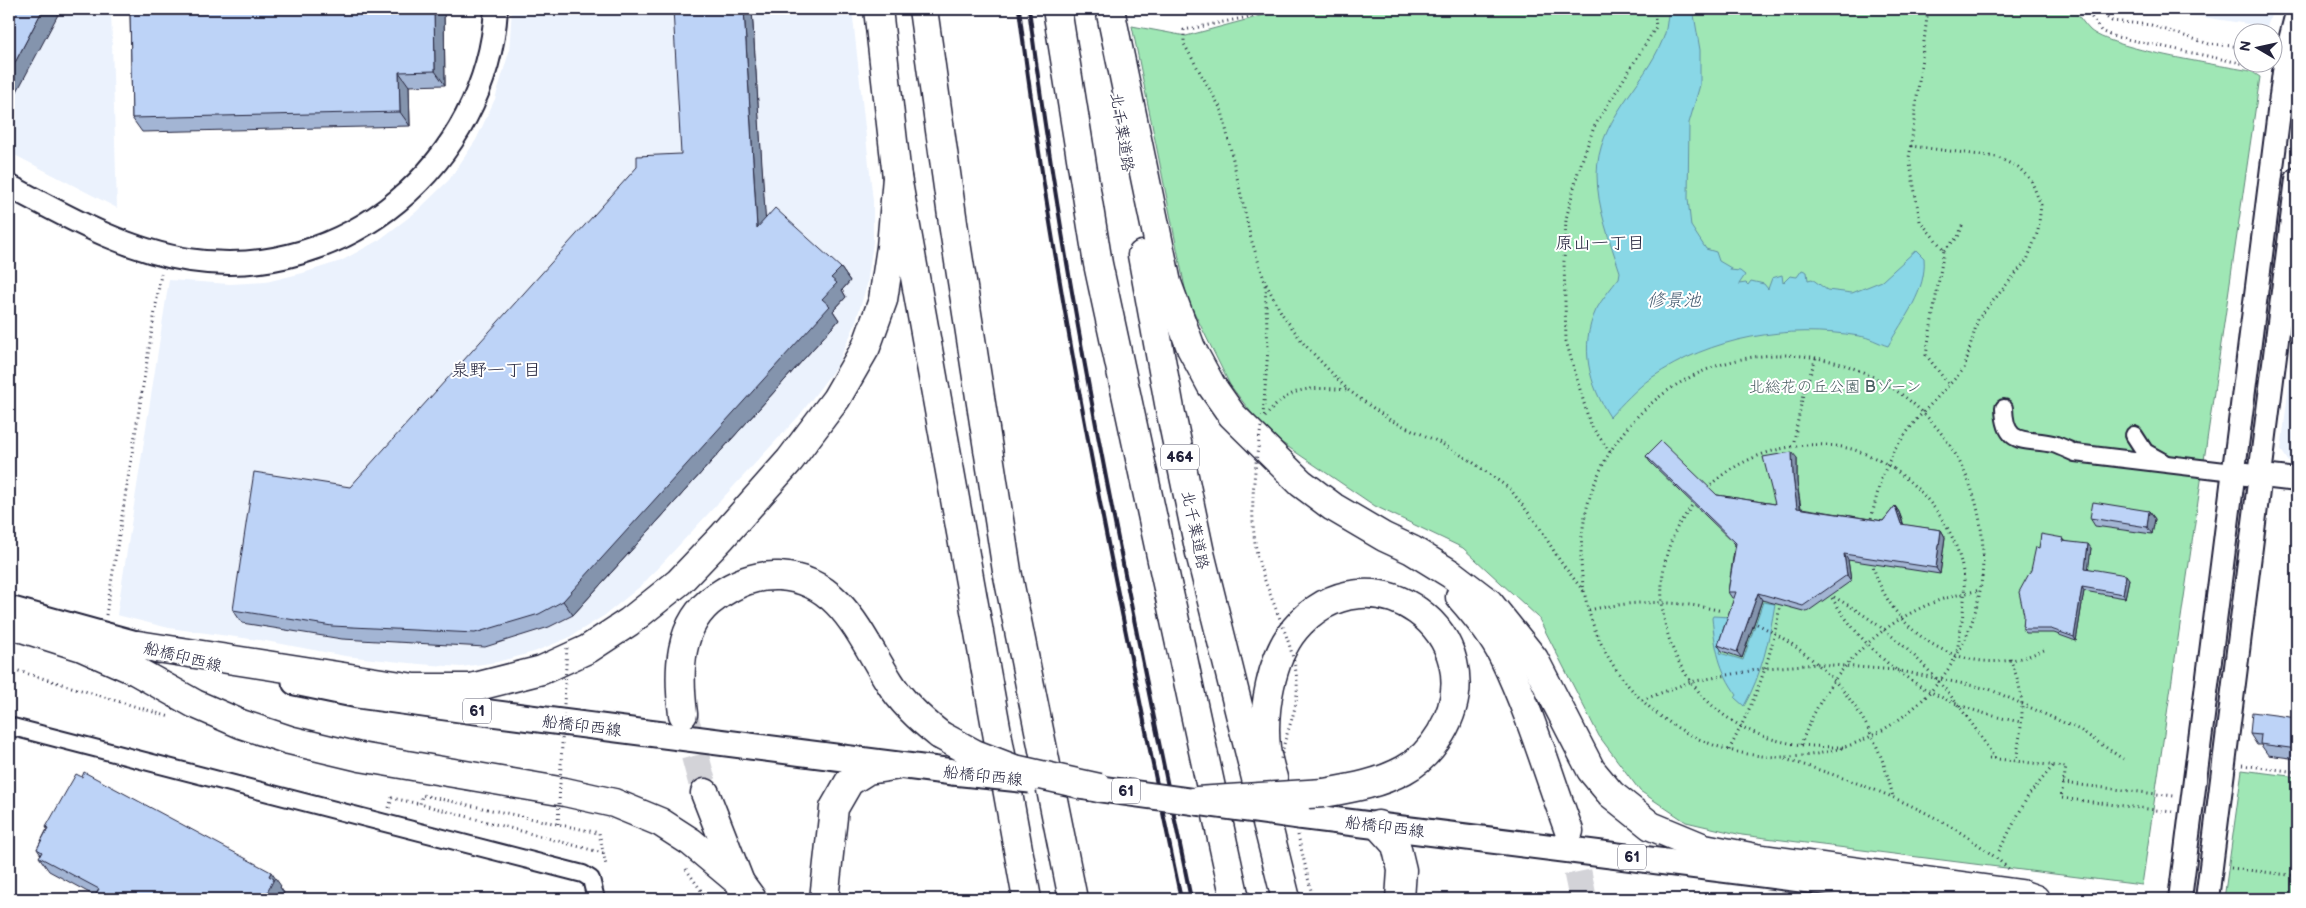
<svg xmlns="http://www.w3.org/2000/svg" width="2306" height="908" font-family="'Balsamiq Sans','Klee One',sans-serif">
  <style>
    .built { fill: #ebf2fd }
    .green { fill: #9fe7b5; stroke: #608478 }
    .water { fill: #89d7e6; stroke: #608fa2 }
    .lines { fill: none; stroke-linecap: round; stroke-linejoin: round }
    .highway-tunnel { stroke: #d3d3d8; stroke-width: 28; stroke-dasharray: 28 14; stroke-linecap: butt }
    .street-casing { stroke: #22223b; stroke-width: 20 }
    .secondary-casing { stroke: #22223b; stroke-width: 26 }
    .primary-casing { stroke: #22223b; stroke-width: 29 }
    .highway-casing { stroke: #22223b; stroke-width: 31 }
    .path { stroke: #22223b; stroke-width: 3; stroke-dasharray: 1 4; stroke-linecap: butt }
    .street { stroke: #fff; stroke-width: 16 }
    .secondary { stroke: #fff; stroke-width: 22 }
    .primary { stroke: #fff; stroke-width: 25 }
    .highway { stroke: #fff; stroke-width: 28 }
    .rail { stroke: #22223b; stroke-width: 4 }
    .primary-bridge-casing { stroke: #22223b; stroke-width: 29; stroke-linecap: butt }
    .highway-bridge-casing { stroke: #22223b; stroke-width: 31; stroke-linecap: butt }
    .path-bridge { stroke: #22223b; stroke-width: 3; stroke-dasharray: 1 4; stroke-linecap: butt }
    .primary-bridge { stroke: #fff; stroke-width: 25 }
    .highway-bridge { stroke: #fff; stroke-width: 28 }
    .wall { fill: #a3b5d4; stroke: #22223b }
    .shaded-wall { fill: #8494ad; stroke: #22223b }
    .building { fill: #bdd3f7; stroke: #22223b }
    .labels { text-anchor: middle; stroke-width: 4; stroke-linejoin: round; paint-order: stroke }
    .shield { fill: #fff; stroke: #646476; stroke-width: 1 }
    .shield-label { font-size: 15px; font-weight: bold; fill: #22223b }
    .street-label { font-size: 16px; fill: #22223b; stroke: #fff }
    .park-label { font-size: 16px; fill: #485d60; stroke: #fff }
    .neighbourhood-label { font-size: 18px; fill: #22223b; stroke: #fff }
    .water-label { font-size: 18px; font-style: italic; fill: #41586e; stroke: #fff }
  </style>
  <rect width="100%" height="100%" fill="#fff"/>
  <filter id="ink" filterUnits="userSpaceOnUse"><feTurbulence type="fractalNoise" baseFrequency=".02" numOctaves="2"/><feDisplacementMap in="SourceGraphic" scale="10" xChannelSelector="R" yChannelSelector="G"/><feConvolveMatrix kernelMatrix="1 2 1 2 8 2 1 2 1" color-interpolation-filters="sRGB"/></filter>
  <g filter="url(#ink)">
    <!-- built -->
    <g class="built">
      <polygon points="9,9 111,9 117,208 9,152"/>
      <polygon points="512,9 852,9 873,201 873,242 867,285 854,327 836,367 799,416 642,585 605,615 568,638 534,652 497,662 461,667 419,664 345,656 266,641 169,628 117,615 169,280 230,284 266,282 303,273 341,261 379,240 416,212 449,180 476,140 495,99 509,52"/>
      <polygon points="2151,9 2273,9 2267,27"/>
      <polygon points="2297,319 2297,463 2289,462 2281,450"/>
    </g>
    <!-- green -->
    <g class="green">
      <path d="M1276,9H2073C2079,16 2084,24 2090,30C2111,49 2218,65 2251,71L2260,77L2142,885L1742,835L1686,822L1640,791L1599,736L1538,617L1463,548L1375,506L1266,432L1230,385L1187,298L1132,26L1186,36L1268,14Z"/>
      <polygon points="2242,770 2297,777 2297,899 2224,899"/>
    </g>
    <!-- water -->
    <g class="water">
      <path d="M1669,9H1693L1700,50V85L1689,123L1688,199L1691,226L1706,249L1716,252L1719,261L1731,268L1730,270L1740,271L1745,275L1739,284L1746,283L1748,285L1751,281L1764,284L1768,289L1772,278L1782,275L1783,283L1790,276L1797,277L1802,270L1807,272L1808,280L1812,279L1827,290L1852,293L1882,281L1916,250L1924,258C1927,291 1903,319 1888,346C1878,343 1869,337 1859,336C1788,324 1711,337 1651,378C1636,389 1623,403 1610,417C1589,385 1579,346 1596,310C1602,299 1611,288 1619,278L1620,272C1610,241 1597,208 1597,175C1597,120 1644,86 1663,39C1667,30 1667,18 1669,9Z"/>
      <path d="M1763,602L1775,604C1769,640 1762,674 1744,706L1735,698L1737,695C1719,671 1715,647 1712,618L1713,616L1731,617L1720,653L1743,660Z"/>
    </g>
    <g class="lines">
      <!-- highway-tunnel -->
      <g class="highway-tunnel">
        <polyline points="684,715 705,793"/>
        <polyline points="1569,831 1583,899"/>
      </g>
      <defs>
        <g id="street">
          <path d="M2004,408C2005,447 2024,438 2053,444C2060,446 2068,450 2075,453L2233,472"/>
          <polyline points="2134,435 2145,452 2163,462"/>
          <polyline points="9,726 583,874 591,879 596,899"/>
        </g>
        <g id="secondary">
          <path d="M9,186C66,216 124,250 189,260C344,284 487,163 496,9"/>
          <polyline points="2246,474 2297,480"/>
          <polyline points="2180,899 2286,56 2297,13"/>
          <polyline points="2207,899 2297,179"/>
        </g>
        <g id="primary">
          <polyline points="9,609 158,650"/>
          <polyline points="295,682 358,695 467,710 953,772"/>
          <polyline points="1299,816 1889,890"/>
        </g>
        <g id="highway">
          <polyline points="878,9 897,177 1027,899"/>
          <polyline points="923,9 953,223 1007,571 1073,899"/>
          <polyline points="1057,9 1098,264 1235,899"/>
          <polyline points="1110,9 1167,283 1191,348 1211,385 1232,415 1301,483 1333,507 1384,537 1412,550 1451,574 1489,603 1534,659 1591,770 1611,794 1651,826 1704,848 1756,858 2021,894 2035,899"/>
          <polyline points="1142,255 1170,409 1200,553 1286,899"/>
          <path d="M1460,597C1476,615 1492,634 1503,656C1530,712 1548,773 1569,831"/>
          <polyline points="9,624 82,647 136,671 195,704 241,724 289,740 360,757 565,792 614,803 660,822 691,842 741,884 752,899"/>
          <polyline points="138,645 414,688 471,688 542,670 588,649 629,622 679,582 722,537 790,460 836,399 866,347 883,300 891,247 897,177"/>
          <path d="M683,714C678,673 677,623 716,597C736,583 754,575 779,576C841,579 861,638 890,683C903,704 921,720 940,735"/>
          <path d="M1273,778C1270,768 1267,758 1266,748C1262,711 1271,658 1295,629C1369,541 1499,634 1441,733C1432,748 1419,762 1404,770C1378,784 1353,788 1324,793"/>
          <polyline points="705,793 739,880"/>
          <polyline points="1378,825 1396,845 1402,870 1400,899"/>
          <polyline points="824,899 834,808 849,782 868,770 894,766"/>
        </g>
      </defs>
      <!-- street casing -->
      <use href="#street" class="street-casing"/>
      <!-- secondary casing -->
      <use href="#secondary" class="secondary-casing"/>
      <!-- primary casing -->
      <use href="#primary" class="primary-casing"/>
      <!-- highway casing -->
      <use href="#highway" class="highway-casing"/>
      <!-- path -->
      <g class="path">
        <polyline points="1266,9 1253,16 1184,30 1184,44 1222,111 1251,239 1265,282 1282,314 1304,344 1348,390 1390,420 1437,441 1471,461 1510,489 1540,528 1560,561 1585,593"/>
        <polyline points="2086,9 2101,31 2112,36 2264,68"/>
        <polyline points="2095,9 2112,21 2151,25 2209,44 2244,47"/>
        <polyline points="1911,146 1909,158 1920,221 1944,250 1926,355 1949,385"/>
        <polyline points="1944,250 1958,237 1963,224"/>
        <circle cx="1782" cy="556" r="201"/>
        <polyline points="1263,416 1268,349 1265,283"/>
        <path d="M1265,417C1291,385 1309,387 1348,390"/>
        <polyline points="1794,441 1803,394 1816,358"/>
        <polyline points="1610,452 1590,424 1566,341 1564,261 1566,219 1578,172 1594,127 1656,27 1654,9"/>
        <path d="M1894,469C1927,493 1956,529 1963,572C1967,598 1961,626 1957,652"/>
        <path d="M1707,488C1742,454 1799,437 1847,448C1858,450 1870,456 1880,460"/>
        <path d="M1694,502C1690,509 1684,517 1679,524C1636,604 1677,703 1760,735C1786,745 1815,747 1843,747"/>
        <polyline points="1870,523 1881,479 1894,450 1916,420 1964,369 1978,319 2027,260 2038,231 2041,205 2031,180 2018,167 1996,157 1911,146 1928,9"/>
        <path d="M1872,562C1888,627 1953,675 2021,658C2030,656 2038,652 2047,649"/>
        <path d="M1834,597C1904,635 1954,692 1995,759"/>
        <path d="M1832,598C1877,670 1939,707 2021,722"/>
        <path d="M1589,610C1636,600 1676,600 1722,611"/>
        <polyline points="106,615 161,274"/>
        <path d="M1757,624C1830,660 1875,717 1893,797"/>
        <path d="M2010,659C2028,702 2022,718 2016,762"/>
        <polyline points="9,668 170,717"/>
        <polyline points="1642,700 1690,682 1766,668 1818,664 1896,670 1989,689 2080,730 2123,759"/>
        <path d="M1801,745C1823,679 1875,622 1943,599C1955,595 1967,593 1980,590"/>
        <path d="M1729,750C1755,700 1771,662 1780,605"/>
        <polyline points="1989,758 2066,767 2061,798 2172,812"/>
        <path d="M1785,759C1865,784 1946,812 2010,870"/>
        <polyline points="2242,765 2297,772"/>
        <polyline points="2063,783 2174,796"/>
        <polyline points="389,808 392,798 420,804"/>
        <polyline points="1298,835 1313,899"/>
        <polyline points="1999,851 2028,796 2053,766"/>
        <polyline points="603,853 420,804 422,795 599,833 606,865"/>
        <polyline points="2231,868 2297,876"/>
        <polyline points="686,869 707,899"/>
        <polyline points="2279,899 2297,895"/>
      </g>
      <!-- street -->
      <use href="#street" class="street"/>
      <!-- secondary -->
      <use href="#secondary" class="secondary"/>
      <!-- primary -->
      <use href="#primary" class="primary"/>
      <!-- highway -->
      <use href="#highway" class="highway"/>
      <!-- rail -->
      <g class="rail">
        <path d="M1019,9C1057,308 1119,604 1181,899"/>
        <path d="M1029,9C1067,308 1131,604 1191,899"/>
      </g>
      <defs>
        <g id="primary-bridge">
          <polyline points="953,772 1030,780"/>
          <polyline points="1079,786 1299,816"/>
        </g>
        <g id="highway-bridge">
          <polyline points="940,735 975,754 1014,769 1099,788"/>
          <polyline points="1197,801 1324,793"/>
        </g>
      </defs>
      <!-- primary-bridge casing -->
      <use href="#primary-bridge" class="primary-bridge-casing"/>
      <!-- highway-bridge casing -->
      <use href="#highway-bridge" class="highway-bridge-casing"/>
      <!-- path-bridge -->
      <g class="path-bridge">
        <path d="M1261,427C1254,474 1247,520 1260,566C1271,602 1295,646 1297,682C1299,711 1285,731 1281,759"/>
        <polyline points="1880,460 1894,469"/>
        <polyline points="558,824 567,645"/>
      </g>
      <!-- primary-bridge -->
      <use href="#primary-bridge" class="primary-bridge"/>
      <!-- highway-bridge -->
      <use href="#highway-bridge" class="highway-bridge"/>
    </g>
    <!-- wall -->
    <g class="wall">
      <polygon points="130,9 444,9 445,85 409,86 410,126 142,132 132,118"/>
      <polygon points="752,10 765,219 841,268 850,281 842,290 846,297 833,311 839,320 573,615 549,627 485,647 342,639 242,623 233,610 350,487 681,154"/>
      <polygon points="1646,456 1717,495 1775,504 1797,458 1797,482 1801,508 1883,521 1895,506 1899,512 1904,525 1941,530 1945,537 1940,574 1848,560 1851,581 1807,612 1762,600 1742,658 1722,651 1718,645 1734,598 1732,598 1728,592 1735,544 1650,462"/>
      <polygon points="2149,511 2155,519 2152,534 2095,526 2090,518"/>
      <polygon points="2063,538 2065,541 2091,548 2088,569 2129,579 2125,598 2084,591 2076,641 2054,633 2026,633 2023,629 2031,570"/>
      <polygon points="2297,718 2297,759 2268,755 2261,745 2257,745 2250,734"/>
      <polygon points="46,827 281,886 280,887 284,893 95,896 49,871 39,857 41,855 37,849 47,829"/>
    </g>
    <!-- shaded-wall -->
    <g class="shaded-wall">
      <polygon points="43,9 61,9 13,99 9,94 9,74"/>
      <polygon points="434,9 444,9 445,85 435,71"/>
      <polygon points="744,9 752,9 752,10 767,242 757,228"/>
      <polygon points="399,72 409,86 410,126 400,112"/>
      <polygon points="841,268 850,281 842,290 846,297 833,311 839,320 573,615 563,601 822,299 831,278"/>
      <polygon points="1792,452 1797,458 1797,482 1801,514 1797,508 1793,476"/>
      <polygon points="1895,506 1899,512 1905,530 1901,524"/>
      <polygon points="2149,511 2155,519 2152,534 2147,527"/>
      <polygon points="1941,530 1945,537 1940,574 1936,568"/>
      <polygon points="2088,544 2091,548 2088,572 2085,568"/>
      <polygon points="1844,554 1848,560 1851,581 1847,575"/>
      <polygon points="2126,575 2129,579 2125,598 2123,594"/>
      <polygon points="2082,587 2084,591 2076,641 2074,637"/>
      <polygon points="1758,593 1762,600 1742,658 1737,652"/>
      <polygon points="271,872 281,886 280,887 284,893 281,899 264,899 269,876"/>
    </g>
    <!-- building -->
    <g class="building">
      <polygon points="9,9 43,9 9,74"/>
      <polygon points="130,9 434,9 435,71 399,72 400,112 132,118"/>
      <polygon points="673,9 744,9 757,228 775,208 841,268 831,278 837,283 822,299 830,306 563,601 539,614 475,633 332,626 233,610 254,472 350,487 637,167 637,156 681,154"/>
      <polygon points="1661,441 1717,495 1775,504 1763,457 1792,452 1793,476 1797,508 1883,521 1895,506 1901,524 1941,530 1936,568 1844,554 1847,575 1803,606 1758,593 1737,652 1718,645 1736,592 1728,592 1736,543 1646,456"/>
      <polygon points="2093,502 2149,511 2147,527 2090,518"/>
      <polygon points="2041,534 2063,538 2062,541 2088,544 2085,568 2126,575 2123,594 2082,587 2074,637 2051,629 2023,629 2024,615 2019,592 2031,570 2036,547 2039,548"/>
      <polygon points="2252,712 2297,718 2297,749 2260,744 2261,735 2250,734"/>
      <polygon points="84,772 271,872 269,876 274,879 264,899 93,899 99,889 39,857 42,852 37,849 48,828 46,827 76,774 82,777"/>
      <polygon points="10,896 16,899 9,899"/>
    </g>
  </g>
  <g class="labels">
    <!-- shield labels -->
    <g class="shield">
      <rect x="1161" y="444.5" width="38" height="25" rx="4"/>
      <rect x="463" y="698.5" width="28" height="25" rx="4"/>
      <rect x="1112" y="778.5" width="28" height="25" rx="4"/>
      <rect x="1618" y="844.5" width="28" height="25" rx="4"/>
    </g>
    <g class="shield-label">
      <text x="1180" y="462">464</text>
      <text x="477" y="716">61</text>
      <text x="1126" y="796">61</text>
      <text x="1632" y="862">61</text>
    </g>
    <!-- street labels -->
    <g class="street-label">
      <text transform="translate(1123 132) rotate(81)" y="6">北千葉道路</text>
      <text transform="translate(1196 530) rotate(78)" y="6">北千葉道路</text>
      <text transform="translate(183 656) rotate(14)" y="6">船橋印西線</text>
      <text transform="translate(582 725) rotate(7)" y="6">船橋印西線</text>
      <text transform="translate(983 775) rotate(6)" y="6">船橋印西線</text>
      <text transform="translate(1385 826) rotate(7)" y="6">船橋印西線</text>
    </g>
    <!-- park labels -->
    <g class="park-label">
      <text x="1835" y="392">北総花の丘公園 Bゾーン</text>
    </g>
    <!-- neighbourhood labels -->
    <g class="neighbourhood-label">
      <text x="1600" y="249">原山一丁目</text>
      <text x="496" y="376">泉野一丁目</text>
    </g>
    <!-- water labels -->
    <g class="water-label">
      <text x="1674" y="306">修景池</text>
    </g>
  </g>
  <!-- margin -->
  <rect width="2306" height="908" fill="none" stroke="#fff" stroke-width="30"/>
  <rect x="15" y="15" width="2276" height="878" fill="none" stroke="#22223b" stroke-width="2" filter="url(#ink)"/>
  <!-- north arrow -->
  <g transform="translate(2258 48) rotate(279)"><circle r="24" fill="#ffffff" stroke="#a7a7b1"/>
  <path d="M0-4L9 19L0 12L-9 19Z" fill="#22223b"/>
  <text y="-8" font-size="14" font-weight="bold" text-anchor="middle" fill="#22223b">N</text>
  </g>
</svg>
